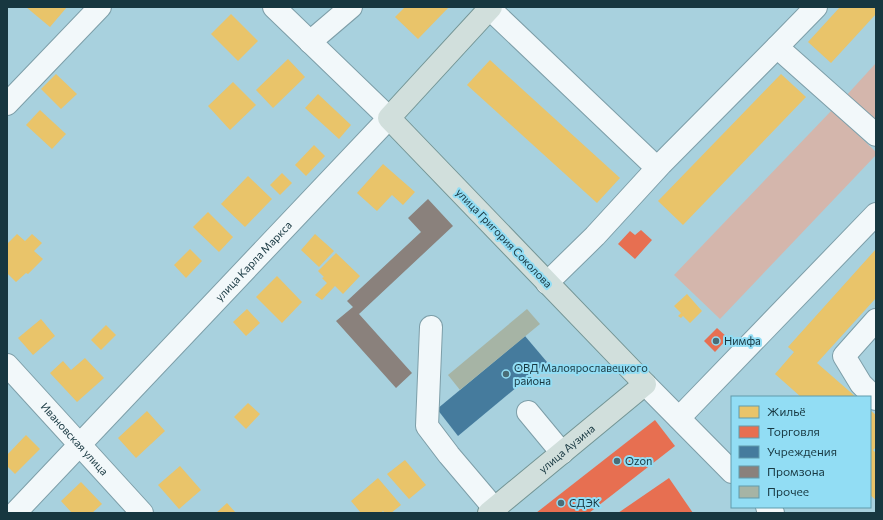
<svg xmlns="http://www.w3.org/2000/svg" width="883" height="520" font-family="Commissioner,sans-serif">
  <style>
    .green { fill: #d4b6ac }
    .homes { fill: #e9c46a }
    .shops { fill: #e76f51 }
    .public { fill: #457b9d }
    .industry { fill: #8a817c }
    .building { fill: #a6b4a5 }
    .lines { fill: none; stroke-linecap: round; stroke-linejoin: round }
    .minor-casing { stroke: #7d9ea8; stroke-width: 24 }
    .major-casing { stroke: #739494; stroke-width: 24 }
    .minor { stroke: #f2f8fa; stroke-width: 22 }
    .major { stroke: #d1dfdc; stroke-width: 22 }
    .poi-dot { fill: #4a6d77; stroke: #92ddf4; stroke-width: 1.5 }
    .labels { text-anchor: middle; stroke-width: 4; stroke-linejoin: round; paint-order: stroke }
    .street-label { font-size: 11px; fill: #173740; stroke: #92ddf4 }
    .poi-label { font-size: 11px; fill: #173740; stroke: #92ddf4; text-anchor: start }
  </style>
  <rect width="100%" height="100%" fill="#a8d1de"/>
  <!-- green -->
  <g class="green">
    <polygon points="876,63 876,125 845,97"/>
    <polygon points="832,110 876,152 876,155 720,319 674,275"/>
  </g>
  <!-- homes -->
  <g class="homes">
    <polygon points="26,7 67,7 50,27"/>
    <polygon points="405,7 449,7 418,39 395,17"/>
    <polygon points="840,7 876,7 876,14 831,63 808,42"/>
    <polygon points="231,14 258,41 238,61 211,34"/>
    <polygon points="288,59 305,77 273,108 256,90"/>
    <polygon points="490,60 620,178 597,203 467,85"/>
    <polygon points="56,74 77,94 61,109 41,89"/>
    <polygon points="781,74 806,97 683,225 658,201"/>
    <polygon points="233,82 256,105 230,130 208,106"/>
    <polygon points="318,94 351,125 339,139 305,108"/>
    <polygon points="40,110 66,134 52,149 26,125"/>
    <polygon points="314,145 325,156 306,176 295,165"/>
    <polygon points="383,164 415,192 403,205 392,195 377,211 357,193"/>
    <polygon points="282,173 292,183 280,195 270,185"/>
    <polygon points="248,176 272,199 245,227 221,204"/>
    <polygon points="208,212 233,237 219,252 193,227"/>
    <polygon points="17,234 25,241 32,234 42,243 34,251 43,259 28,274 26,273 16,282 7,273 7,244"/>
    <polygon points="315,234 334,251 319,267 301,250"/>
    <polygon points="190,249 202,261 186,278 174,265"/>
    <polygon points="876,249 876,298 817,363 856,397 801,397 775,374 794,352 788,347"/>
    <polygon points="336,253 360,276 343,294 335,286 322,300 315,295 327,283 322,278 324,277 318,271"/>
    <polygon points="277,276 302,302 282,323 256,297"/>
    <polygon points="687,294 702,311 690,323 683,316 681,318 678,316 681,313 674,306"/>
    <polygon points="247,309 260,323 246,336 233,322"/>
    <polygon points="41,319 55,336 33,355 18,338"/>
    <polygon points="106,325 116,335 101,350 91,340"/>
    <polygon points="85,358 104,378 77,402 50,373 63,361 71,370"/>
    <polygon points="248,403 260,414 246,429 234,417"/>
    <polygon points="870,410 876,415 876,447 873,450 876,453 876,500 870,495"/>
    <polygon points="147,411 165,431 136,458 118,438"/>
    <polygon points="26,435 40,449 15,474 7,466 7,455"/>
    <polygon points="405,460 426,485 409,499 387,474"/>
    <polygon points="180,466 201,490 179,509 158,485"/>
    <polygon points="378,478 401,505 391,513 385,513 383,511 381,513 361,513 351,501"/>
    <polygon points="81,482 102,504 92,513 72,513 61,501"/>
    <polygon points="227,503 236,513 216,513"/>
  </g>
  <!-- shops -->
  <g class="shops">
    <polygon points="641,230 652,240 635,259 618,244 630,231 635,235"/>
    <polygon points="717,328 728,338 715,352 704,341"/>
    <polygon points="655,420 675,446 589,513 536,513"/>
    <polygon points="669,478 693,513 618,513"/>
  </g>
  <!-- public -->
  <polygon class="public" points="525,336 547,362 458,436 437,409"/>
  <!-- industry -->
  <polygon class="industry" points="428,199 453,226 359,314 412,373 396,388 336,321 353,307 347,301 421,232 408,218"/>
  <!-- building -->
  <polygon class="building" points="527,309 540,324 460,390 448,375"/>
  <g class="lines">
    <defs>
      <g id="minor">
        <polyline points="490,9 657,168"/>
        <polyline points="310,42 351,7"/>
        <polyline points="777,47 876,135"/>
        <polyline points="7,104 100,7"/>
        <polyline points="547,283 595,236 661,164 777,47 816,7"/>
        <polyline points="876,320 844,356 861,384 876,399"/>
        <polyline points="431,327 427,426 449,455 494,508"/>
        <path id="s1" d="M7,365L142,513"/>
        <polyline points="645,384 732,472"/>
        <polyline points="528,412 562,453"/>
        <polyline points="679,418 876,214"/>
        <polyline points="767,507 773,513"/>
        <path id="s2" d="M15,513L389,118L274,7"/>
      </g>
      <g id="major">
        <path id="s3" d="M489,513L645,384L389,118L491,7"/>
      </g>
    </defs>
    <!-- minor casing -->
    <use href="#minor" class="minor-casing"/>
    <!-- major casing -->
    <use href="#major" class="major-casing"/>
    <!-- minor -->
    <use href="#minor" class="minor"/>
    <!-- major -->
    <use href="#major" class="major"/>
  </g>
  <!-- markers -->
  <g class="poi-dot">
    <circle cx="716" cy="341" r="4"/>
    <circle cx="506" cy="374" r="4"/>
    <circle cx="617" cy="461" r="4"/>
    <circle cx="561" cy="503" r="4"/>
  </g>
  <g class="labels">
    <!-- street labels -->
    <g class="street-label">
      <text transform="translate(504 238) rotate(46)" y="4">улица Григория Соколова</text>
      <text dy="4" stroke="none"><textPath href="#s2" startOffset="347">улица Карла Маркса</textPath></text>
      <text dy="4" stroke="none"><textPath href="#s1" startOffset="100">Ивановская улица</textPath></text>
      <text dy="4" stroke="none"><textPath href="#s3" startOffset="101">улица Аузина</textPath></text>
    </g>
    <!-- poi labels -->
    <g class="poi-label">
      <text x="724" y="345">Нимфа</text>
      <text x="514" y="372">ОВД Малоярославецкого<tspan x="514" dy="13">района</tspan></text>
      <text x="625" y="465">Ozon</text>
      <text x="569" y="507">СДЭК</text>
    </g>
  </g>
  <!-- border -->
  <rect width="883" height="520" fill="none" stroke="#173740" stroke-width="16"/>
  <!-- legend -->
  <rect x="731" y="396" width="140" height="112" fill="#92ddf4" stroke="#619bac"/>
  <rect x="739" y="406" width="20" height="12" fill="#e9c46a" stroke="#619bac"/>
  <text x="767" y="416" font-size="12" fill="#173740">Жильё</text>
  <rect x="739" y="426" width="20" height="12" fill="#e76f51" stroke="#619bac"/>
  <text x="767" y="436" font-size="12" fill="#173740">Торговля</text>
  <rect x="739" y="446" width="20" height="12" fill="#457b9d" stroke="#619bac"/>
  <text x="767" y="456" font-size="12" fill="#173740">Учреждения</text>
  <rect x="739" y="466" width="20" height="12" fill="#8a817c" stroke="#619bac"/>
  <text x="767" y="476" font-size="12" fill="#173740">Промзона</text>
  <rect x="739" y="486" width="20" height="12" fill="#a6b4a5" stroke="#619bac"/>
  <text x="767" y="496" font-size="12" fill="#173740">Прочее</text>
</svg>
